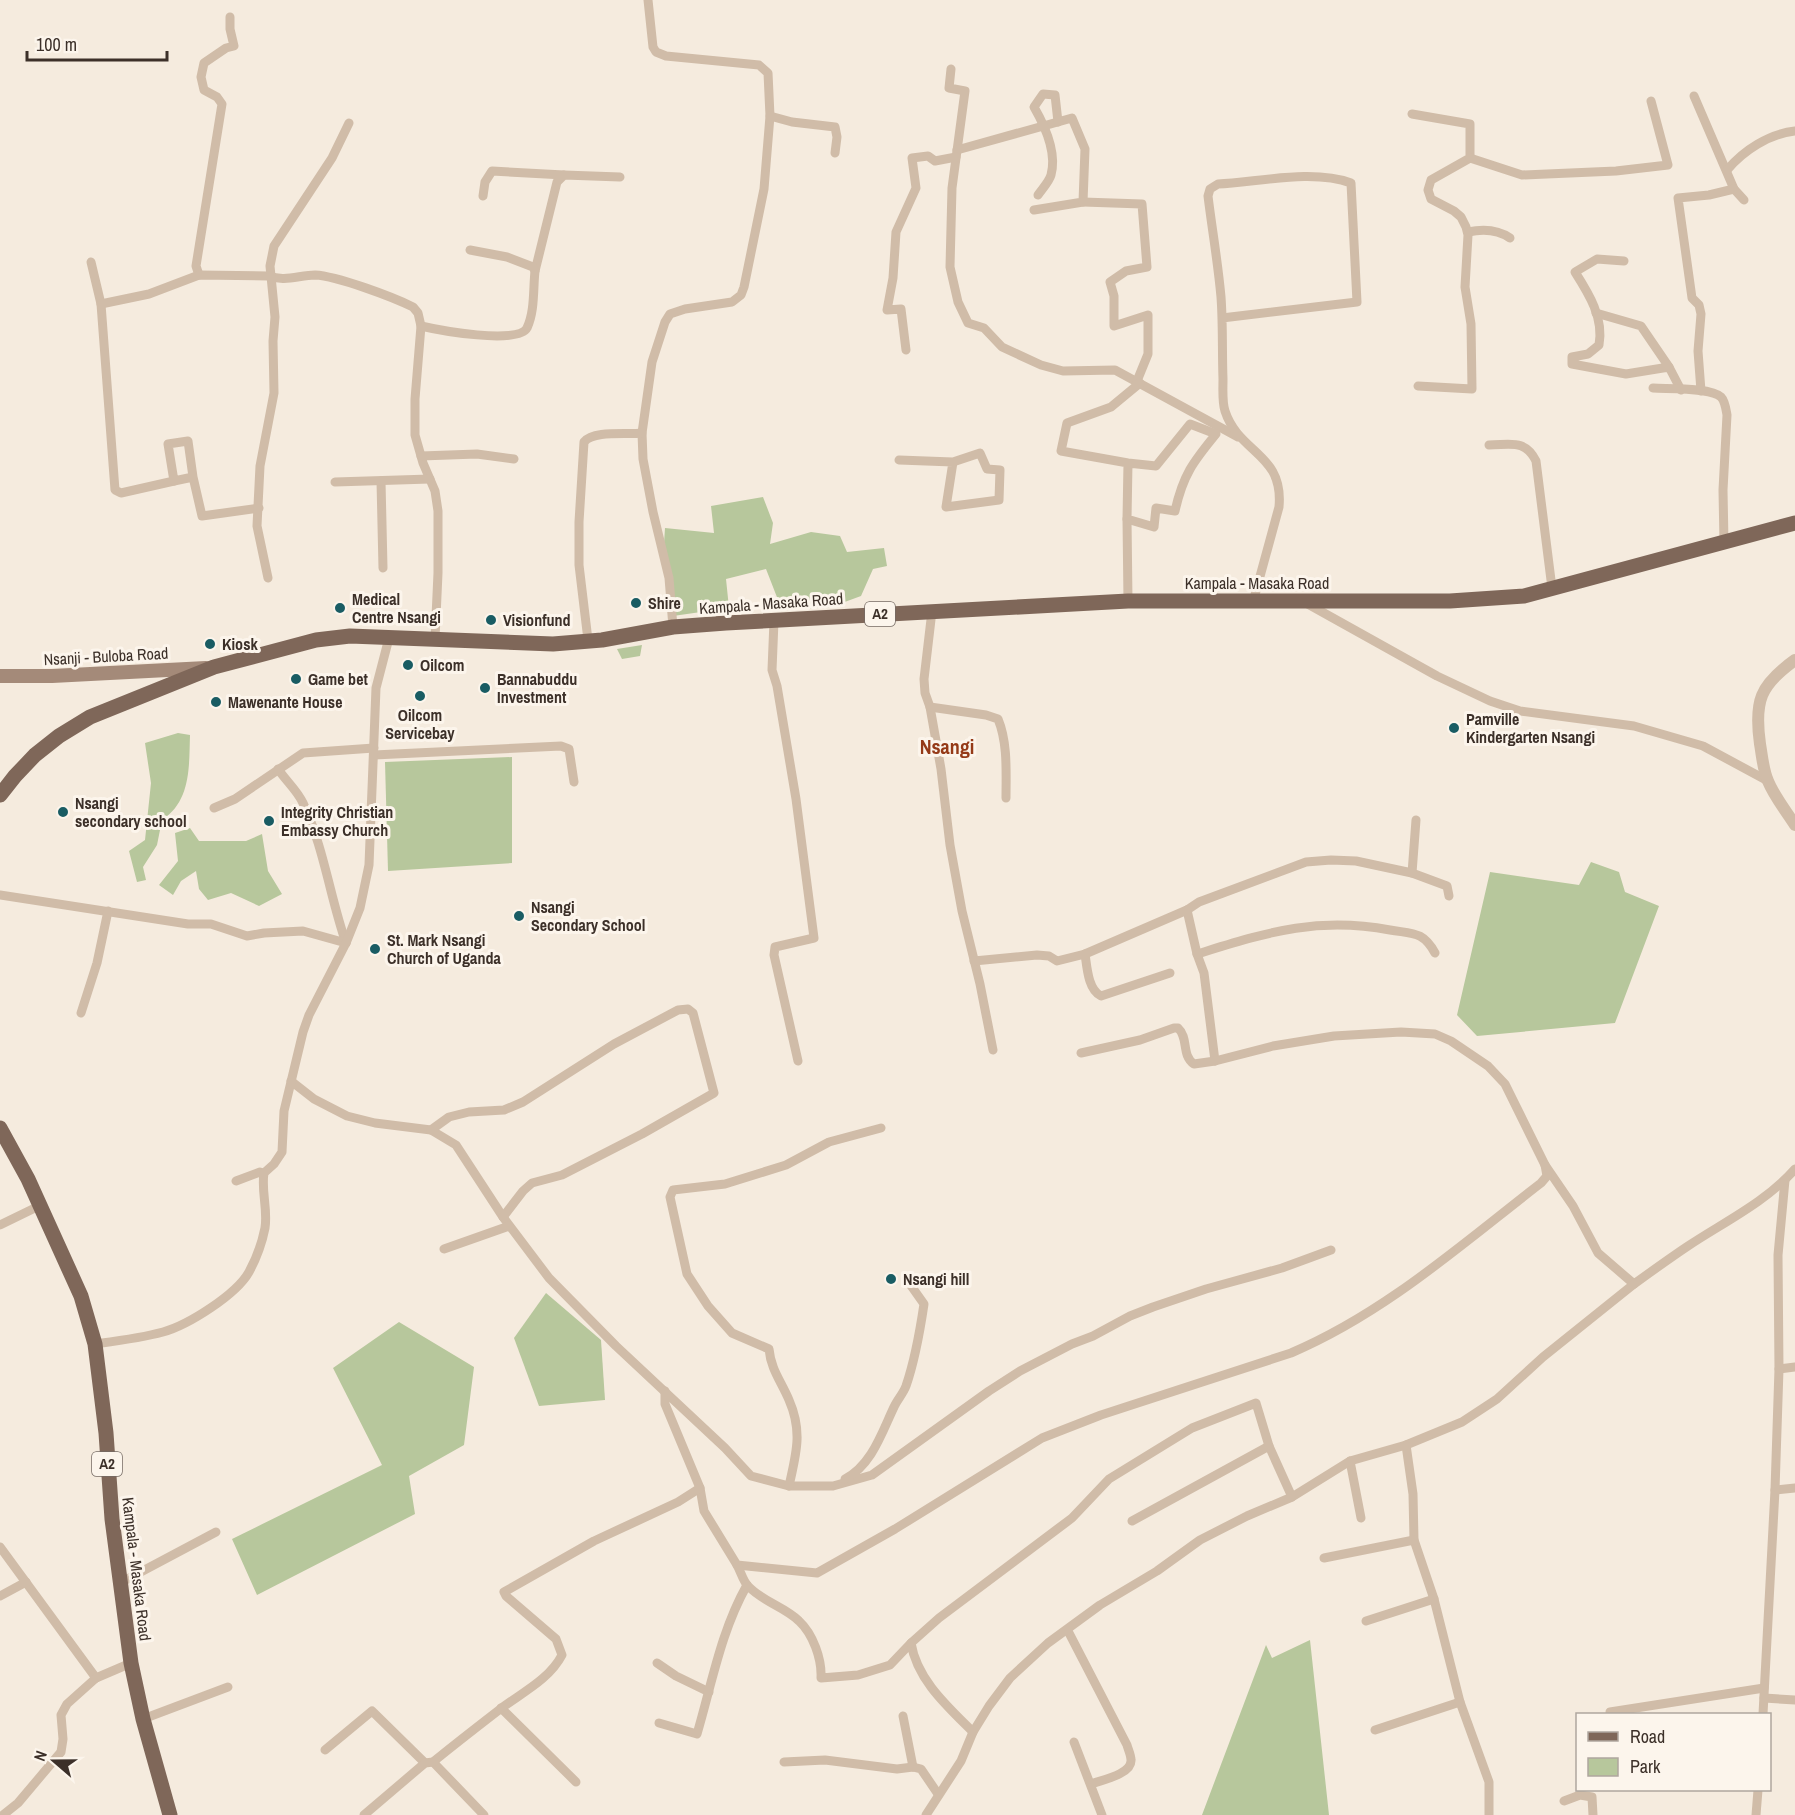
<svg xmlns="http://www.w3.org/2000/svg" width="1795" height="1815" font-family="'Archivo Narrow',sans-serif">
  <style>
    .green { fill: #b7c79c }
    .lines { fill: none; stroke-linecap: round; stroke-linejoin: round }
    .minor { stroke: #d0bca8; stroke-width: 9 }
    .tertiary { stroke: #d0bca8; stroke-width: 12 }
    .secondary { stroke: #a48a79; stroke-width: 14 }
    .primary { stroke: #7f6759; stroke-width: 15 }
    .poi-dot { fill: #195c63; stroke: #fcf5ec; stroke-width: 2 }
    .labels { text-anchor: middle; stroke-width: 6; stroke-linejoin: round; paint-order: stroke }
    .shield { fill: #fcf5ec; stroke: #766b64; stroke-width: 1.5 }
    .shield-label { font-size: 15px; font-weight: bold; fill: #3c3029 }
    .street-label { font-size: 16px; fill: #3c3029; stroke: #fcf5ec }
    .poi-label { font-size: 16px; font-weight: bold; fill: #3c3029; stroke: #fcf5ec; text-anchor: start }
    .quarter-label { font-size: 20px; font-weight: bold; fill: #953a18; stroke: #fcf5ec }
  </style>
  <rect width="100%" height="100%" fill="#f5ebde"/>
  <!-- green -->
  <g class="green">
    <polygon points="763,497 773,523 770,544 811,532 840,536 847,552 884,548 887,566 873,569 861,596 831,607 782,610 766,569 726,579 729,608 673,616 663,559 665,528 714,533 711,506"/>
    <polygon points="642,645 640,656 622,659 617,649"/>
    <path d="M178,733L190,735C189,767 191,801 162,820L157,845L143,867L146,880L137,882L129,851L145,840L151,783L145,743Z"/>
    <polygon points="512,757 512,863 388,871 385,762"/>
    <polygon points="190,828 199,841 246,841 262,834 268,871 282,894 259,906 231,893 208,900 199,889 196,871 181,881 173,895 159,885 178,861 175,833"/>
    <polygon points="1591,862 1619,872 1625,892 1659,906 1615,1023 1477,1036 1457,1015 1490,872 1579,885"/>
    <polygon points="546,1293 601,1340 605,1400 539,1406 514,1338"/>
    <polygon points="399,1322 474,1367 464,1445 409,1476 415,1514 257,1595 232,1539 382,1465 333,1368"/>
    <polygon points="1310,1640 1329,1815 1202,1815 1266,1645 1272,1658"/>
  </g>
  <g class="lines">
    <!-- minor -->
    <g class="minor">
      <polyline points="648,0 653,47 656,52 666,56 759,65 768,73 770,116 764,189 744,287 741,295 732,302 685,309 670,314 665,322 652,362 642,433 643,459 653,512 669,578 673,627"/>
      <polyline points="951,69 949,88 965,91 952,188 950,267 958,302 968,323 984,328 1002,347 1041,365 1063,371 1115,370 1238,437"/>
      <polyline points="1694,96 1734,189 1744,200"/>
      <polyline points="1412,114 1470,124 1470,158 1431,180 1428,190 1431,199 1454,211 1461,217 1466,227 1468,235 1465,287 1471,324 1472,389 1418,386"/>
      <polyline points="770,116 792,122 835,127 837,137 835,153"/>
      <polyline points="957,150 1072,118 1085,149 1083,202 1034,210"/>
      <polyline points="1470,158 1522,175 1616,171 1668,165 1651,101"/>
      <path d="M1727,170C1744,150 1769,134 1795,131"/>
      <path d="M1038,195C1042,189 1049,182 1051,175C1057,153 1045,126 1034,107L1043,94L1055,95L1058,122"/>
      <polyline points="483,196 485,182 492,171 564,175"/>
      <polyline points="1083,202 1142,204 1147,267 1126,271 1110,282 1114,296 1114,326 1148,315 1148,354 1137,381"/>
      <path d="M1468,232C1482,229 1497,229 1510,238"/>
      <path d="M1624,261L1597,259L1575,272C1589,294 1604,318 1599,345L1588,354L1572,357V364L1626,374L1669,367L1681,390"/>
      <polyline points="91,262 101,304 115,490 121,493 174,481"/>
      <polyline points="535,271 557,182 564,175 620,177"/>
      <polyline points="199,275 196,266 222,104 217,97 204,90 201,77 204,63 226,48 234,46 230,29 230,17"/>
      <path d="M101,304L149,294L199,275L269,276C284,282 300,275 315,275C337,276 393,297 413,307L418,313L421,326L415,399V435L423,463L435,491L438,511V573L435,639"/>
      <polyline points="1596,313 1641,326 1669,367"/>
      <path d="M1222,318L1357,302L1351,183C1313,169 1258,182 1218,184L1210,189L1208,196C1212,229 1218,263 1221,297C1223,324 1222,352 1223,379C1223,390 1222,402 1225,411C1239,454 1284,453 1279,507L1253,602"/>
      <path d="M421,326C438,330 518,345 527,328C535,311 533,289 535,271L533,267L507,257L470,250"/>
      <polyline points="906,350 901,309 887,310 893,278 896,232 916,188 912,158 928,156 935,161 956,157"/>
      <path d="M1653,388C1668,389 1711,387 1721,397C1725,401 1726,409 1727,415L1723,490L1724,543"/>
      <polyline points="1701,391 1698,351 1701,314 1699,305 1692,298 1678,198 1709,195 1734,189"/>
      <path d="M1489,445C1511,445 1525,439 1536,461L1552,588"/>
      <polyline points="421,456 477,454 514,459"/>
      <polyline points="899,460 953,462 980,453 987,469 1000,470 999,500 946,507 953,462"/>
      <path d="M1128,463L1127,519L1154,527L1156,508L1175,511C1183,475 1193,462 1216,434L1190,424L1156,466L1128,463L1061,451L1067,423L1111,407L1140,383"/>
      <polyline points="193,477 174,481 168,444 188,441 193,477 202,516 259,508"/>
      <polyline points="381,481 383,568"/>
      <polyline points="335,482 430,479"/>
      <polyline points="1127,519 1128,601"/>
      <polyline points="268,578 257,526 260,466 274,393 273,341 275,317 270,266 274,246 332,158 349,123"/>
      <polyline points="1306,603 1437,676 1490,701 1520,711 1634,726 1703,746 1768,781"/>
      <polyline points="932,611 924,679 925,693 930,707 941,769 950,845 962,911 980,984 993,1050"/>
      <polyline points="774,621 772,670 777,686 796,799 814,938 775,947 774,955 798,1061"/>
      <path d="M588,640L579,565V522L584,442C594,430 627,435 642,433"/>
      <path d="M930,707L986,715L998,719C1008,743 1006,773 1006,798"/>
      <polyline points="374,755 561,746 569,749 574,782"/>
      <path d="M278,769C286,781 297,790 303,803C324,848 330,897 346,943"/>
      <polyline points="214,808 235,799 303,753 374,748"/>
      <polyline points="1412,873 1447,886 1449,896"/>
      <polyline points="0,895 188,924 211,924 247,936 264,933 303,931 346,943"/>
      <polyline points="1187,910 1197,954 1204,973 1215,1061"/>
      <path d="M1085,954C1087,967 1088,990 1101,996L1170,973"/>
      <path d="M1197,954C1266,933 1316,916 1390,930C1413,934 1423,931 1435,953"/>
      <polyline points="974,961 1037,955 1049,956 1057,961 1085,954 1187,910 1199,902 1306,862 1331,860 1356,861 1412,873 1416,820"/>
      <polyline points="81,1013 97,963 108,911"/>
      <path d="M1081,1053L1140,1040L1174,1028H1178C1189,1038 1181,1055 1194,1064L1215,1061L1273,1046L1334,1036L1401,1032L1435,1034L1451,1041L1488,1066L1505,1084L1545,1165L1573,1206L1598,1253L1634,1284C1652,1271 1670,1258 1688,1246C1724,1222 1766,1202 1795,1169"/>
      <polyline points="291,1081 314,1099 347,1116 375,1123 431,1130 456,1145 503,1217 549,1278 616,1346 725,1448 751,1476 789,1486 833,1486 872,1475 989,1391 1020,1371 1072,1344 1093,1336 1130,1316 1153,1307 1206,1289 1282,1268 1331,1250"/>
      <polyline points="431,1130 449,1117 469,1112 504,1110 523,1102 614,1044 678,1010 688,1009 693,1013 714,1093 642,1134 562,1175 532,1183 523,1191 503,1217"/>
      <polyline points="236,1181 260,1172 264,1173"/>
      <polyline points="0,1225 39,1206"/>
      <polyline points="444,1249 509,1226"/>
      <path d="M95,1344C117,1341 141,1338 163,1332C188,1325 236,1295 249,1272C256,1259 262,1243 265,1228C268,1209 261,1191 264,1173L274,1164L282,1152L284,1111L303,1032L309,1015L346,943L360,908L369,865L376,688L389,638"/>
      <polyline points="1779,1369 1795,1367"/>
      <path d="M665,1391V1404L700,1488L704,1511L737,1565L817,1573L895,1529L1042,1438L1101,1415L1291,1353C1385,1313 1462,1244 1541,1183L1547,1176L1545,1165"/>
      <polyline points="1406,1445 1413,1494 1414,1540 1434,1599 1460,1702 1489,1782 1489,1815"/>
      <polyline points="1350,1461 1361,1518"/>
      <path d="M845,1479C872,1465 882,1432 894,1407C897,1400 903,1394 906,1386C915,1360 920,1331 924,1304L907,1280"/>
      <path d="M789,1486C796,1454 803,1432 789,1400C781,1381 771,1370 769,1349L732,1333L708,1306L687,1274L670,1197L673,1190L725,1184L786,1165L829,1142L881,1128"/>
      <polyline points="1775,1490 1795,1488"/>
      <polyline points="1132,1521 1269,1446"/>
      <polyline points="0,1547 96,1678"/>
      <polyline points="1324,1558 1414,1540"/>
      <path d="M737,1565C741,1572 743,1581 748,1586C763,1602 785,1607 799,1621C813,1634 822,1659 821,1678L858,1675L890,1665L911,1643C917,1680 948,1707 973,1732"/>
      <polyline points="120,1583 216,1532"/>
      <polyline points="0,1596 26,1582"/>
      <polyline points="1366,1621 1434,1599"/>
      <path d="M1068,1631L1127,1745C1128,1749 1131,1755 1131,1760C1132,1774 1102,1780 1091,1784"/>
      <polyline points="911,1643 939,1618 1072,1518 1109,1479 1192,1428 1256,1403 1269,1446 1292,1497"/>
      <polyline points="657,1663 676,1676 709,1692"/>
      <polyline points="1764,1698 1795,1700"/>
      <polyline points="501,1708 576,1782"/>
      <polyline points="1610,1712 1764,1688"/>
      <polyline points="1763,1714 1775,1490 1779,1369 1778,1255 1785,1180"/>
      <polyline points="903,1716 913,1767"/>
      <polyline points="143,1719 228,1687"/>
      <path d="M659,1723L697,1734C712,1683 721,1631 747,1585"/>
      <polyline points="1375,1730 1460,1702"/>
      <polyline points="1074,1742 1102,1815"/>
      <polyline points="325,1750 372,1711 425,1763"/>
      <polyline points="433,1762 484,1815"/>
      <polyline points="784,1762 825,1760 897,1769 913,1767 921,1769 938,1794"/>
      <polyline points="1564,1801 1580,1795 1592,1797 1593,1815"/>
      <polyline points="3,1815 18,1803 61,1752 63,1739 61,1715 67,1704 96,1678 131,1663"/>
      <path d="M364,1815L425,1763L433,1762C455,1744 477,1727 499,1710C521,1693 549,1680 562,1655L556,1639L506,1596L504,1592L594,1541L678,1502L700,1488"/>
      <polyline points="926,1815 961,1761 973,1732 989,1706 1010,1678 1048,1643 1100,1605 1157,1571 1200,1540 1247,1516 1292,1497 1350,1461 1406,1445 1462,1422 1497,1399 1543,1357 1634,1284"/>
      <polyline points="1756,1815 1758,1790"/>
    </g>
    <!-- tertiary -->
    <path class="tertiary" d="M1795,660C1760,685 1754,701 1760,744C1762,755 1763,770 1768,781C1774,796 1786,811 1795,825"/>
    <!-- secondary -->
    <polyline class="secondary" points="0,676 52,676 206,668"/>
    <!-- primary -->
    <g class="primary">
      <polyline points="0,795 15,776 35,755 59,736 90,717 214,667 316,640 350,636 553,644 602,640 673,627 726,623 1128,601 1450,601 1524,596 1795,523"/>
      <polyline points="0,1128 28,1179 81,1296 95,1344 106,1433 112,1519 131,1663 143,1719 170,1815"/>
    </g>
  </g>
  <!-- markers -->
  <g class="poi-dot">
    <circle cx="636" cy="603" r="6"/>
    <circle cx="340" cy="608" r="6"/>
    <circle cx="491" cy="620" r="6"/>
    <circle cx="210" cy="644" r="6"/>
    <circle cx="408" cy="665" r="6"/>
    <circle cx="296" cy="679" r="6"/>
    <circle cx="485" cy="688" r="6"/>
    <circle cx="420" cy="696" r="6"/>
    <circle cx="216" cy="702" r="6"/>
    <circle cx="1454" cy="728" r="6"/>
    <circle cx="63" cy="812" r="6"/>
    <circle cx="269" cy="821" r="6"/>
    <circle cx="519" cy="916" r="6"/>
    <circle cx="375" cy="949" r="6"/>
    <circle cx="891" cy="1279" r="6"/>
  </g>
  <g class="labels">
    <!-- shield labels -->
    <g class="shield">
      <rect x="865" y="602" width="30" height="24" rx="4.5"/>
      <rect x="92" y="1452" width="30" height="24" rx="4.5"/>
    </g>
    <g class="shield-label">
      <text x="880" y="619">A2</text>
      <text x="107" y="1469">A2</text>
    </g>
    <!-- street labels -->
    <g class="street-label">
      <text x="1257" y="589">Kampala - Masaka Road</text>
      <text transform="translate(771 603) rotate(-4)" y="6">Kampala - Masaka Road</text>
      <text transform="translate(106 656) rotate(-3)" y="6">Nsanji - Buloba Road</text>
      <text transform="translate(137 1569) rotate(83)" y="6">Kampala - Masaka Road</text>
    </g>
    <!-- poi labels -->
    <g class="poi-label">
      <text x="352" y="605">Medical<tspan x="352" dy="18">Centre Nsangi</tspan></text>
      <text x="648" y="609">Shire</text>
      <text x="503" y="626">Visionfund</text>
      <text x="222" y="650">Kiosk</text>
      <text x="420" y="671">Oilcom</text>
      <text x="308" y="685">Game bet</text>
      <text x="497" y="685">Bannabuddu<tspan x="497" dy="18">Investment</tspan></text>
      <text x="228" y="708">Mawenante House</text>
      <text x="420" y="721" text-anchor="middle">Oilcom<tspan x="420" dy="18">Servicebay</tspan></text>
      <text x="1466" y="725">Pamville<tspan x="1466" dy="18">Kindergarten Nsangi</tspan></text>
      <text x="75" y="809">Nsangi<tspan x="75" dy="18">secondary school</tspan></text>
      <text x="281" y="818">Integrity Christian<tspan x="281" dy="18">Embassy Church</tspan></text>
      <text x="531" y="913">Nsangi<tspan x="531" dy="18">Secondary School</tspan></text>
      <text x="387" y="946">St. Mark Nsangi<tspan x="387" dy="18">Church of Uganda</tspan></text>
      <text x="903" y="1285">Nsangi hill</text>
    </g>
    <!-- quarter labels -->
    <g class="quarter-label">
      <text x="947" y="754">Nsangi</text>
    </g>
  </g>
  <!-- legend -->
  <rect x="1576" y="1713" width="195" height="78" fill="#fcf5ec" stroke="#afa69e" stroke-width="1.5"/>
  <rect x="1588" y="1732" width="30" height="9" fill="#7f6759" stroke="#afa69e" stroke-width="1.5"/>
  <text x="1630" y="1743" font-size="18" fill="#3c3029">Road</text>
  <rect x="1588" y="1758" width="30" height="18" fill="#b7c79c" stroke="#afa69e" stroke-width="1.5"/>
  <text x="1630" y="1773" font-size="18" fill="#3c3029">Park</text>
  <!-- north arrow -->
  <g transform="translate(54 1761) rotate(290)" stroke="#fcf5ec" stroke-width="4.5" paint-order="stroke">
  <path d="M0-4.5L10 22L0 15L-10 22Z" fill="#3c3029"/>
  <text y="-9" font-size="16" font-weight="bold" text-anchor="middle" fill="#3c3029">N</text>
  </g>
  <!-- scale -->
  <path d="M27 51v9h140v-9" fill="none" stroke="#3c3029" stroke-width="3"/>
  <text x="36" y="51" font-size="18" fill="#3c3029" stroke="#fcf5ec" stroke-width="4.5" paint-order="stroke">100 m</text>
</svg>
